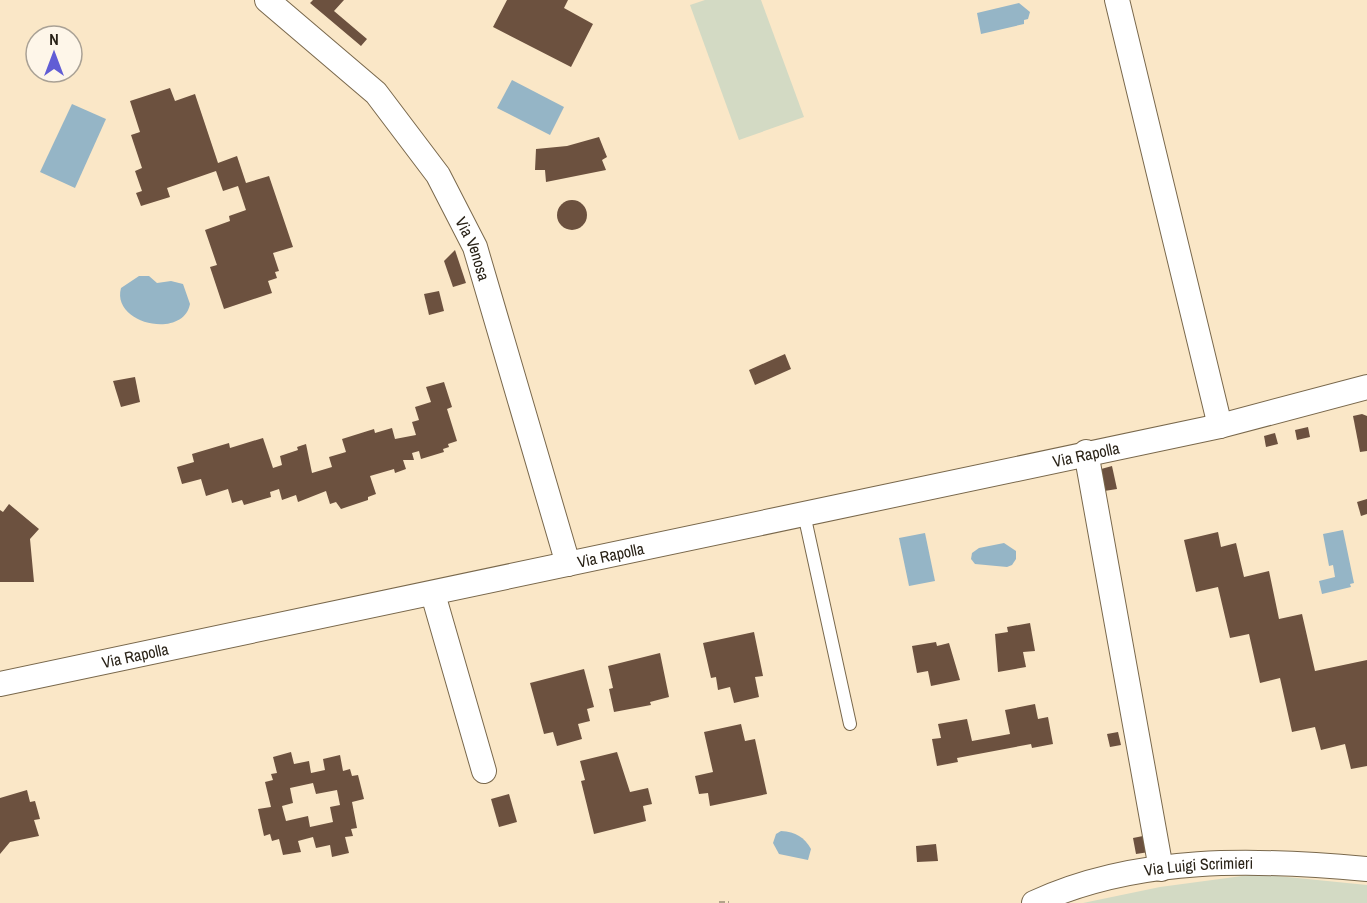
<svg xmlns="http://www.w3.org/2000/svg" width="1367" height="903" font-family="'Archivo Narrow',sans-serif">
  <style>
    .green { fill: #d3dac4 }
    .water { fill: #95b5c6 }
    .building { fill: #6c513f; fill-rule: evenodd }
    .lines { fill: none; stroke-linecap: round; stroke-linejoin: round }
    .service-casing { stroke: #79684c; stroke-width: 14 }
    .minor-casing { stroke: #79684c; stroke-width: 26 }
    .path { stroke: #b2a38a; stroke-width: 4; stroke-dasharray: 6 3; stroke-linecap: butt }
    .service { stroke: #fff; stroke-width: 12 }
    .minor { stroke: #fff; stroke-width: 24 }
    .labels { text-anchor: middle; stroke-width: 6; stroke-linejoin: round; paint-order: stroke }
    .street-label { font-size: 16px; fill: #292217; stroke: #fef6e9 }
  </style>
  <rect width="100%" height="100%" fill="#fae7c7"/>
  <!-- green -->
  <g class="green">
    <polygon points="705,0 761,0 804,117 739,140 690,5"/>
    <polygon points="1257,874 1367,885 1367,903 1083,903 1160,887"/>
  </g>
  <!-- water -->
  <g class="water">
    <polygon points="1019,3 1030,12 1028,19 1024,20 1024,24 981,34 977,13"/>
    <polygon points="512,80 564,107 550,135 497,108"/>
    <polygon points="72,104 106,119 75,188 40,172"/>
    <path d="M139,276H149L157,283L171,281L183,284L190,304C183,340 111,324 121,288Z"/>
    <polygon points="1343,530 1354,583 1350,584 1351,587 1322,594 1319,581 1335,577 1333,565 1329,566 1323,534"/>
    <polygon points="925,533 935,581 909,586 899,538"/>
    <polygon points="1004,543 1016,551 1016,559 1012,565 1007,567 975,564 971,559 972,553 979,548"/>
    <path d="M781,831C796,832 804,837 811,849L808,860L779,854L773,843L776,834Z"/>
  </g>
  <!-- building -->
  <g class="building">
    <polygon points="313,0 344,0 334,11 367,39 361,46 310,3"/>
    <polygon points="507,0 568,0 564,8 593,24 571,67 493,27"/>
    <polygon points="170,88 175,101 195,94 218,163 237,156 246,183 269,176 293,247 273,253 279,271 275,272 277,278 268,281 272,293 224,309 210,267 217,265 205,230 230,221 229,216 246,210 238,186 223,191 216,171 167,188 170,197 141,206 136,193 142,191 135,171 142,168 131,135 140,132 130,101"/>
    <polygon points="599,137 607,157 602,160 606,170 546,182 545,170 535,170 536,149 567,146"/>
    <circle cx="572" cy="215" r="15"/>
    <polygon points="455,250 466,283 453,287 444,261"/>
    <polygon points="439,291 444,311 429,315 424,294"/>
    <polygon points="785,354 791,369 755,385 749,370"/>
    <polygon points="135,377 140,402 121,407 113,381"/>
    <polygon points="444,382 452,407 447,409 457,441 448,444 449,447 443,449 444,452 421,459 419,451 412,453 414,460 403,460 406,469 395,473 394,469 370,476 376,494 368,497 368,500 341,509 336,502 330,504 326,491 298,502 296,495 282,500 279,489 270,492 271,497 244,505 242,500 232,503 228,489 206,496 201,479 182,484 177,467 194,462 192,454 229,443 230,448 263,438 273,468 282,465 280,456 298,450 297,447 306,444 312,473 332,467 329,457 346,452 342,439 374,429 375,433 392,428 395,439 416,435 412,422 419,420 415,407 431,402 426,387"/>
    <polygon points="1362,414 1367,416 1367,451 1360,452 1353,416"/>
    <polygon points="1308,427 1310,437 1297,440 1295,430"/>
    <polygon points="1275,433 1278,444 1266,447 1264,436"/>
    <polygon points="1112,466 1117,489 1098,492 1094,471"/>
    <polygon points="1367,499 1367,514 1361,516 1357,502"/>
    <polygon points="9,504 39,529 30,539 34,582 0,582 0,510 3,512"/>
    <polygon points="1218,532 1221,547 1236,543 1244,577 1269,571 1279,619 1302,614 1315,671 1367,660 1367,766 1351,769 1345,744 1321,750 1315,727 1292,732 1280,678 1260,683 1249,634 1230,638 1218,587 1196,592 1184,540"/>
    <polygon points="1030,623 1035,651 1023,652 1026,667 998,672 995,634 1008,632 1007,627"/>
    <polygon points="754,632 763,676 755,677 759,697 734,703 730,687 718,690 716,677 711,678 703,643"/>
    <polygon points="936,642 937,646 949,643 960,680 931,686 928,671 917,673 912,646"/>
    <polygon points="660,653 669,697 650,702 651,705 614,712 609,689 613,688 608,666"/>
    <polygon points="584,669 594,707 587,709 590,721 578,724 582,739 557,746 553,732 544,734 530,683"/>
    <polygon points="1035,704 1038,719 1048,717 1053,744 1032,748 1031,744 957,758 958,762 937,766 932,739 941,738 938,724 967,719 972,741 1010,734 1005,710"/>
    <polygon points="741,724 745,741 755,739 767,794 710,806 708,793 699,794 695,776 713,772 704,732"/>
    <polygon points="1118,732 1121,745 1110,747 1107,734"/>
    <path d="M291,752L294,764L309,761L311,773L325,770L323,759L340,755L343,771L350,769L352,776L358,775L364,799L352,802L357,828L351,829L353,836L345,837L349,853L332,857L330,845L316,848L313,837L298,841L301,852L283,855L279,839L272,841L270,834L264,836L258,809L271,807L265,782L273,780L271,774L277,773L273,757ZM313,783L316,794L337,790L340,805L330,807L333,822L310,827L308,816L286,821L282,806L293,803L290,788Z"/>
    <polygon points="617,752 630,792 648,788 652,804 643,806 646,821 594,834 581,781 585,780 580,761"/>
    <polygon points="27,790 30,802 35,801 40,819 34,820 39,836 10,842 0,854 0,798"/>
    <polygon points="509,794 517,822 499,827 491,799"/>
    <polygon points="1148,835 1149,852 1136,854 1133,838"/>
    <polygon points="936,844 938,861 917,862 916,846"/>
  </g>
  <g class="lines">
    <defs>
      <polyline id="service" points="804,514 850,724"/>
      <g id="minor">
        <path id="s1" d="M267,0L376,93L438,175L475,247L568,564"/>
        <polyline points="1117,0 1220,426"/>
        <polyline points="1086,452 1161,869"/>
        <polyline points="433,594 484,771"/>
        <path id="s2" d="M0,684L1220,426L1367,387"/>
        <path id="s3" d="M1034,903C1137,855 1257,859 1367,869"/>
      </g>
    </defs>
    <!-- service casing -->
    <use href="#service" class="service-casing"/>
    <!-- minor casing -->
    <use href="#minor" class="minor-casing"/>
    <!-- path -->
    <polyline class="path" points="719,903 729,903"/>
    <!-- service -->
    <use href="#service" class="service"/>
    <!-- minor -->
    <use href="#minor" class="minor"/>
  </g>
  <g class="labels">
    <!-- street labels -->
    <g class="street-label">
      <text dy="6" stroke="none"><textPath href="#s1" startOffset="328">Via Venosa</textPath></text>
      <text dy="6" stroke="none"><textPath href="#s2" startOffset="1110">Via Rapolla</textPath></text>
      <text dy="6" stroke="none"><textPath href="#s2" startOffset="624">Via Rapolla</textPath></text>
      <text dy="6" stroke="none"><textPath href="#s2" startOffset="138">Via Rapolla</textPath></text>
      <text dy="6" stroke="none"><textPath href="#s3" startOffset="170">Via Luigi Scrimieri</textPath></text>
    </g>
  </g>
  <!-- north arrow -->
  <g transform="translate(54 54)"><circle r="28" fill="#fef6e9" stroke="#a9a195" stroke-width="1.5"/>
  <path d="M0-4.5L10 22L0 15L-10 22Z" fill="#615dd5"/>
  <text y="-9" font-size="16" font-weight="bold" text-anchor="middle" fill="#292217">N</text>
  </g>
</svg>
